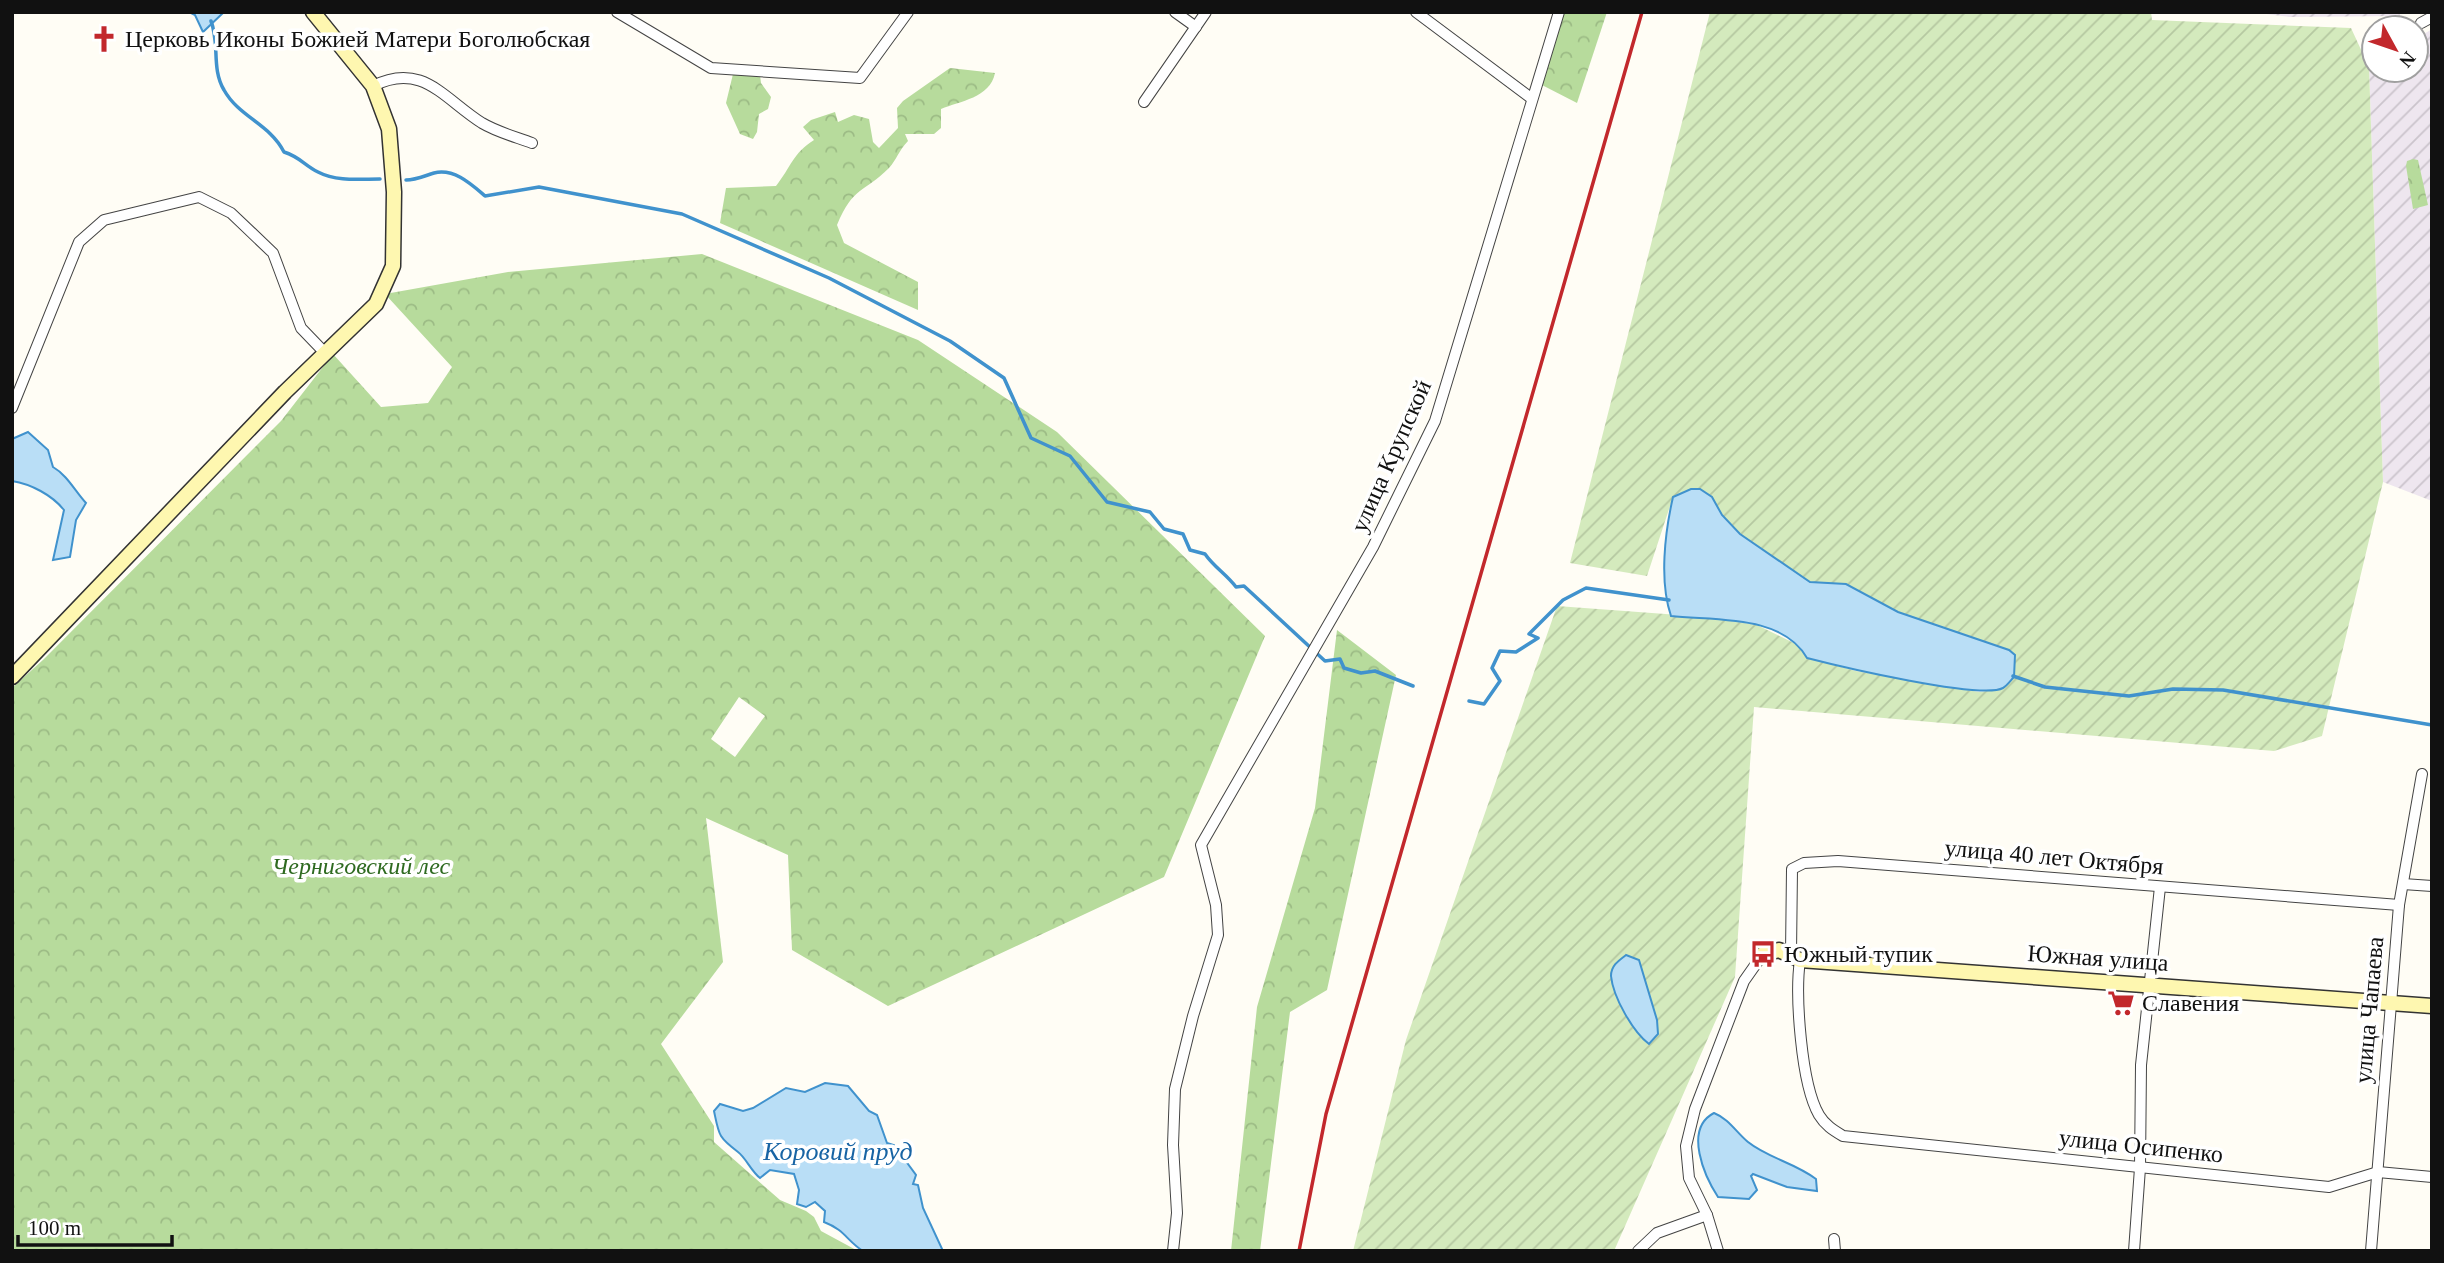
<svg xmlns="http://www.w3.org/2000/svg" width="2444" height="1263" font-family="Georgia,serif">
  <style>
    .industrial { fill: url(#industrial-furrows) }
    .forest { fill: url(#forest-crowns); fill-rule: evenodd }
    .garden { fill: url(#garden-furrows) }
    .water { fill: #b9def6; stroke: #4092cd; stroke-width: 2 }
    .lines { fill: none; stroke-linecap: round; stroke-linejoin: round }
    .stream { stroke: #4092cd; stroke-width: 3.5 }
    .street-casing { stroke: #444; stroke-width: 12 }
    .secondary-casing { stroke: #333; stroke-width: 17 }
    .street { stroke: #fff; stroke-width: 10 }
    .secondary { stroke: #fef7b0; stroke-width: 14 }
    .rail { stroke: #c2282c; stroke-width: 3.5 }
    .labels { text-anchor: middle; stroke-width: 7; stroke-linejoin: round; paint-order: stroke }
    .poi-label { font-size: 24px; fill: #111; stroke: #fff; text-anchor: start }
    .street-label { font-size: 24px; fill: #111; stroke: #fff }
    .park-label { font-size: 24px; font-style: italic; fill: #2e6a20; stroke: #fff }
    .water-label { font-size: 26px; font-style: italic; fill: #1864a4; stroke: #fff }
  </style>
  <defs>
    <pattern id="industrial-furrows" width="10" height="10" patternUnits="userSpaceOnUse" patternTransform="scale(1.75)"><rect width="10" height="10" fill="#eee6ef"/><path d="M-1 1l2-2M0 10L10 0M9 11l2-2" fill="none" stroke="#cbc4cc"/></pattern>
    <pattern id="forest-crowns" width="20" height="18" patternUnits="userSpaceOnUse" patternTransform="scale(1.75)"><rect width="20" height="18" fill="#b7db9c"/><path d="M2 6a3 3 0 1 1 6 0M12 15a3 3 0 1 1 6 0" fill="none" stroke="#9cbb85"/></pattern>
    <pattern id="garden-furrows" width="10" height="10" patternUnits="userSpaceOnUse" patternTransform="scale(1.75)"><rect width="10" height="10" fill="#d4eabd"/><path d="M-1 1l2-2M0 10L10 0M9 11l2-2" fill="none" stroke="#b5c8a1"/></pattern>
  </defs>
  <rect width="100%" height="100%" fill="#fffdf5"/>
  <!-- industrial -->
  <g class="industrial">
    <polygon points="2251,12 2399,12 2400,16 2289,17"/>
    <polygon points="2432,29 2432,501 2383,482 2369,67 2374,64 2374,70 2416,70 2416,39"/>
  </g>
  <!-- forest -->
  <g class="forest">
    <polygon points="1564,12 1607,12 1577,103 1540,84"/>
    <path d="M950,68L995,73C990,98 960,101 941,109V128L934,134H905L908,141C899,150 897,159 889,168C864,193 853,186 837,225L844,243L918,282V310L720,223L726,188L776,186C791,167 793,153 814,140L803,127L811,120L835,112L838,122L854,115L869,119L873,142L879,148L898,128L897,108L903,101Z"/>
    <polygon points="733,74 760,75 761,83 771,97 768,109 759,114 757,132 753,139 740,134 726,103"/>
    <polygon points="2413,159 2418,160 2428,205 2413,209 2406,166 2407,161"/>
    <path d="M702,254L918,340L1057,432L1265,636L1164,877L888,1006L792,950L788,855L706,818L723,962L661,1044L714,1126V1142L780,1200L806,1211L814,1217L821,1231L858,1251H12V688L44,659L281,421L333,354L381,407L428,403L452,367L385,294L508,272ZM739,697L765,716L735,757L711,739Z"/>
    <polygon points="1337,630 1396,675 1327,990 1290,1012 1260,1251 1231,1251 1257,1007 1315,808"/>
  </g>
  <!-- garden -->
  <polygon class="garden" points="1710,12 2151,12 2152,20 2351,28 2369,67 2383,482 2322,736 2274,751 1754,707 1735,977 1614,1251 1353,1251 1406,1040 1557,606 1706,617 1757,625 1800,646 1808,658 1856,671 1979,692 2003,689 2009,650 1898,612 1846,584 1810,583 1740,534 1722,515 1712,497 1691,489 1673,497 1647,576 1570,563"/>
  <!-- water -->
  <g class="water">
    <polygon points="189,12 224,12 203,32 195,15"/>
    <path d="M28,432L48,450L53,467C67,475 75,491 86,503L76,520L70,557L53,560L64,510C52,495 31,484 12,481V439Z"/>
    <path d="M1691,489H1700L1712,497L1722,515L1740,534L1810,582L1846,584L1898,612L2009,650L2015,655L2014,677C2011,680 2007,686 2003,688C1981,700 1838,666 1807,658C1782,614 1714,621 1671,616C1659,581 1665,532 1673,497Z"/>
    <path d="M1626,955L1639,960L1657,1020L1658,1034L1649,1044C1633,1032 1613,997 1611,976C1611,966 1618,961 1626,955Z"/>
    <path d="M825,1083L848,1086L869,1111L877,1115L887,1143L894,1145L916,1175L913,1184L918,1185L923,1208L943,1251H863C847,1241 845,1230 824,1222L825,1211L815,1202L806,1207L797,1204L799,1190L794,1174L770,1170L760,1178C751,1171 746,1158 738,1152C718,1137 719,1135 714,1111L720,1104L743,1111L753,1108L786,1088L805,1092Z"/>
    <path d="M1714,1113C1729,1119 1736,1132 1748,1142C1768,1158 1795,1163 1816,1179L1817,1191L1787,1187L1753,1174L1751,1176L1757,1190L1749,1199L1718,1197C1705,1177 1683,1129 1714,1113Z"/>
  </g>
  <g class="lines">
    <!-- stream -->
    <g class="stream">
      <path d="M211,21C220,44 211,68 224,90C239,117 270,124 284,152C300,157 304,165 318,172C337,182 360,179 380,179"/>
      <path d="M406,180C416,180 424,176 434,173C454,168 471,184 485,196L539,187L682,214L829,278L950,341L1004,378L1031,438L1070,456L1107,502L1150,512L1164,529L1183,534L1190,550L1205,554C1214,567 1226,574 1236,587L1244,586L1325,661L1340,659L1344,668L1361,673L1375,671L1413,686"/>
      <polyline points="2013,676 2045,687 2129,696 2173,689 2223,690 2432,725"/>
      <polyline points="1469,701 1484,704 1500,681 1492,668 1500,651 1516,652 1538,638 1529,634 1563,600 1586,588 1669,600"/>
    </g>
    <defs>
      <g id="street">
        <polyline points="617,12 711,68 860,78 908,12"/>
        <polyline points="1175,12 1196,27"/>
        <polyline points="1416,12 1531,98"/>
        <polyline points="2421,23 2432,17"/>
        <path d="M373,86C422,61 444,99 482,123C497,132 516,137 532,143"/>
        <polyline points="1144,102 1206,12"/>
        <polyline points="12,408 79,242 104,220 199,197 231,213 273,253 301,328 326,354"/>
        <polyline points="2403,884 2432,886"/>
        <polyline points="1791,953 1792,869 1804,863 1838,861 2399,905"/>
        <path d="M1800,960C1795,995 1801,1084 1819,1115C1825,1125 1833,1130 1843,1136L2329,1187L2378,1172L2432,1177"/>
        <polyline points="1834,1239 1835,1251"/>
        <polyline points="1173,1251 1177,1213 1173,1145 1175,1089 1193,1016 1218,935 1216,905 1201,845 1373,547 1435,421 1559,12"/>
        <polyline points="1638,1251 1657,1233 1707,1215"/>
        <polyline points="1718,1251 1707,1215 1689,1178 1686,1146 1695,1109 1744,981 1763,954"/>
        <polyline points="2134,1251 2140,1168 2141,1065 2160,887"/>
        <polyline points="2371,1251 2399,905 2422,774"/>
      </g>
      <g id="secondary">
        <polyline points="12,677 285,392 376,304 393,266 394,192 389,129 373,86 313,12"/>
        <polyline points="1763,954 1779,950 1800,960 2432,1006"/>
      </g>
    </defs>
    <!-- street casing -->
    <use href="#street" class="street-casing"/>
    <!-- secondary casing -->
    <use href="#secondary" class="secondary-casing"/>
    <!-- street -->
    <use href="#street" class="street"/>
    <!-- secondary -->
    <use href="#secondary" class="secondary"/>
    <!-- rail -->
    <polyline class="rail" points="1299,1251 1326,1114 1642,12"/>
  </g>
  <!-- icons -->
  <defs>
    <symbol id="church-bare" viewBox="-9 -9 18 18"><path d="M-1.2-6h2.4v3.5h3.3v2.4h-3.3V6h-2.4V-.1h-3.3v-2.4h3.3Z" fill="#c2282c" stroke="#fff" stroke-width="2.5" paint-order="stroke"/></symbol>
    <symbol id="bus-bare" viewBox="-9 -9 18 18"><path d="M-5-6H5V4H4V6H2V4H-2V6H-4V4H-5ZM-3.5-4V0h7V-4ZM-3.5 1.2v1.5H-2V1.2ZM2 1.2v1.5H3.5V1.2Z" fill="#c2282c" stroke="#fff" stroke-width="2.5" paint-order="stroke"/></symbol>
    <symbol id="supermarket-bare" viewBox="-9 -9 18 18"><path d="M-6-5.5h2.5l.6 2H6L4.5 2H-2.5L-4.4-4H-6ZM-1.5 3.2a1.3 1.3 0 1 0 .1 0ZM3 3.2a1.3 1.3 0 1 0 .1 0Z" fill="#c2282c" stroke="#fff" stroke-width="2.5" paint-order="stroke"/></symbol>
  </defs>
  <g fill-rule="evenodd">
    <use href="#church-bare" x="85" y="20" width="38" height="38"/>
    <use href="#bus-bare" x="1744" y="935" width="38" height="38"/>
    <use href="#supermarket-bare" x="2102" y="984" width="38" height="38"/>
  </g>
  <g class="labels">
    <!-- poi labels -->
    <g class="poi-label">
      <text x="125" y="47">Церковь Иконы Божией Матери Боголюбская</text>
      <text x="1784" y="962">Южный тупик</text>
      <text x="2142" y="1011">Славения</text>
    </g>
    <!-- street labels -->
    <g class="street-label">
      <text transform="translate(1391 456) rotate(-66)" y="8">улица Крупской</text>
      <text transform="translate(2054 857) rotate(5)" y="8">улица 40 лет Октября</text>
      <text transform="translate(2098 958) rotate(4)" y="8">Южная улица</text>
      <text transform="translate(2369 1010) rotate(-85)" y="8">улица Чапаева</text>
      <text transform="translate(2141 1146) rotate(6)" y="8">улица Осипенко</text>
    </g>
    <!-- park labels -->
    <g class="park-label">
      <text x="361" y="874">Черниговский лес</text>
    </g>
    <!-- water labels -->
    <g class="water-label">
      <text x="838" y="1160">Коровий пруд</text>
    </g>
  </g>
  <!-- border -->
  <rect width="2444" height="1263" fill="none" stroke="#111111" stroke-width="28"/>
  <!-- north arrow -->
  <g transform="translate(2395 49) rotate(130)"><circle r="33" fill="#ffffff" stroke="#a0a0a0" stroke-width="2"/>
  <path d="M0-5L12 26L0 18L-12 26Z" fill="#c2282c"/>
  <text y="-10" font-size="19" font-weight="bold" text-anchor="middle" fill="#111111">N</text>
  </g>
  <!-- scale -->
  <path d="M18 1235v10h154v-10" fill="none" stroke="#111111" stroke-width="3.5"/>
  <text x="28" y="1235" font-size="21" fill="#111111" stroke="#ffffff" stroke-width="5" paint-order="stroke">100 m</text>
</svg>
